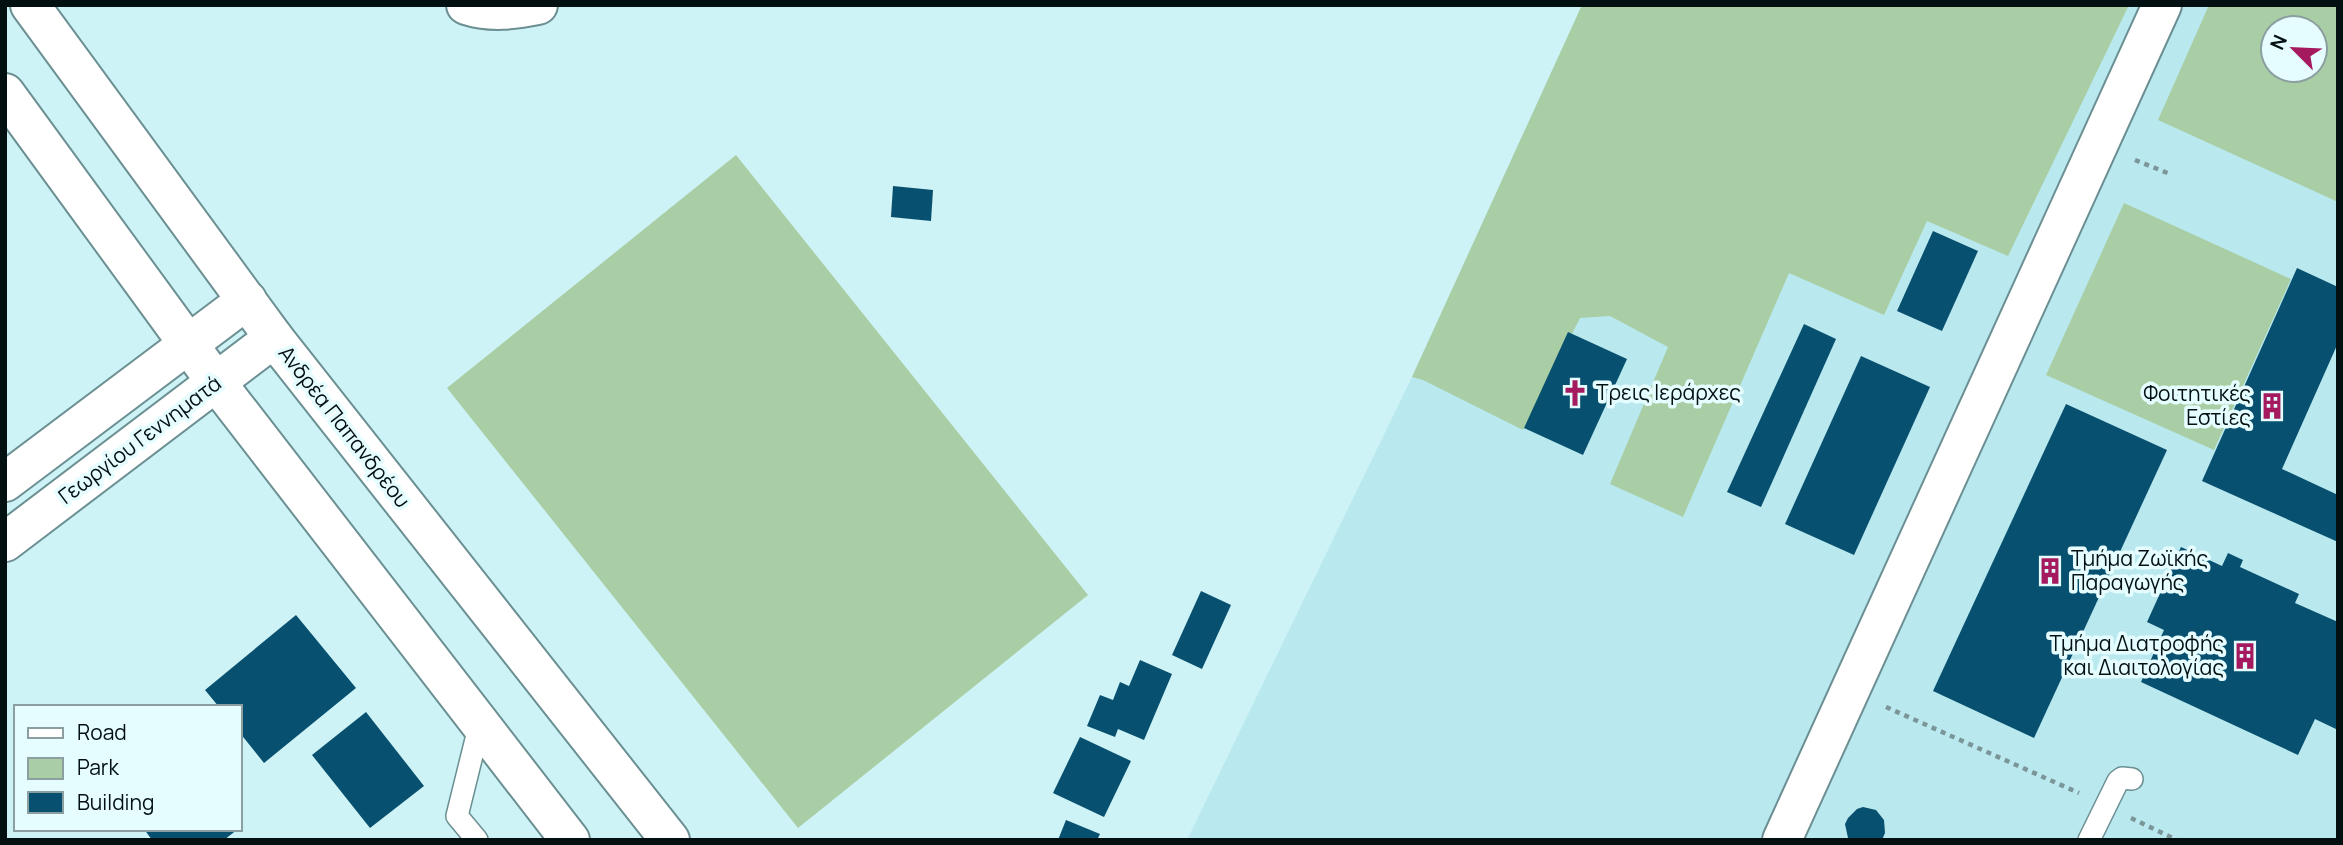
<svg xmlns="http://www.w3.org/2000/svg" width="2343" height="845" font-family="Manrope,sans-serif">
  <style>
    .built { fill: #b9e9ee; fill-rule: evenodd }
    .green { fill: #a9cea5; fill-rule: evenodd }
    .building { fill: #08506f }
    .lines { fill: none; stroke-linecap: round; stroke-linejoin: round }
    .service-casing { stroke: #6b8f92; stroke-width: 24 }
    .minor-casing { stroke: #6b8f92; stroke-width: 42 }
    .tertiary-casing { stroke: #6b8f92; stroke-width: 42 }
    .path { stroke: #7b9699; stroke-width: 4.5; stroke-dasharray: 5 5; stroke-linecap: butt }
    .service { stroke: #fff; stroke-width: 21 }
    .minor { stroke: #fff; stroke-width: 38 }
    .tertiary { stroke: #fff; stroke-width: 38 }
    .labels { text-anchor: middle; stroke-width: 7; stroke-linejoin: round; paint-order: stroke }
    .poi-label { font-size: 21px; fill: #031011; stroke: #e6fdff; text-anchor: start }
    .street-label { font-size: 21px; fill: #031011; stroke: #e6fdff }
  </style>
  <rect width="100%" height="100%" fill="#cdf3f6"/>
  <!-- built -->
  <path class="built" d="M1582,5H2338V840H1187L1412,377ZM2273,28H2315V70H2273Z"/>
  <!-- green -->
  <g class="green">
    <polygon points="1582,5 2129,5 2008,256 1927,221 1884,315 1789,273 1683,517 1610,484 1668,347 1610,316 1580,318 1523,430 1423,380 1412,377"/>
    <path d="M2209,5H2338V202L2158,120ZM2273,28H2315V70H2273Z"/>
    <polygon points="736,155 1088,595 798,828 447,388"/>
    <polygon points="2124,203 2291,279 2214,450 2046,375"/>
  </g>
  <!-- building -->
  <g class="building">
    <polygon points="893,186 933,190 931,221 891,217"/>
    <polygon points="1933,231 1978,251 1942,331 1897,311"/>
    <polygon points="2297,268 2338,287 2338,343 2282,469 2338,495 2338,542 2202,481"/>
    <polygon points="1804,324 1836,339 1761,507 1727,492"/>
    <polygon points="1568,332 1627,359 1583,455 1524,428"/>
    <polygon points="1861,356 1930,387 1854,555 1785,524"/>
    <polygon points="2066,404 2167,450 2034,738 1933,691"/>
    <polygon points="2181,547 2222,566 2228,553 2243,560 2240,567 2299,594 2295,603 2338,622 2338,730 2315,719 2298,755 2141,682 2164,630 2147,622"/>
    <polygon points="1201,591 1231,605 1202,669 1172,655"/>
    <polygon points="296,615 356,688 264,763 240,733 240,707 219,707 205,690"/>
    <polygon points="1140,660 1172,674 1144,740 1118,729 1115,737 1087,726 1100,695 1113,700 1120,682 1129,686"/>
    <polygon points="366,712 424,786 370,828 312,755"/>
    <polygon points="1080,737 1131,761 1104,817 1053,793"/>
    <polygon points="1863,807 1876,810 1884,820 1885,833 1882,840 1849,840 1848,838 1845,824 1848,818 1857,809"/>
    <polygon points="1066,820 1100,834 1097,840 1058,840"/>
    <polygon points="144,829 238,829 224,840 152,840"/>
  </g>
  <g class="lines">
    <defs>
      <g id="service">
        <polyline points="477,840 457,816 480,723"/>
        <polyline points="2089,840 2118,781 2122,778 2132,779"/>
      </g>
      <g id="minor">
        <path d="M466,5C490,13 514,10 538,5"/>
        <polyline points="1782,840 2162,5"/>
      </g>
      <g id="tertiary">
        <polyline points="30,5 274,338 670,840"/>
        <polyline points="5,93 216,382 570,840"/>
        <polyline points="5,482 247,300"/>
        <polyline points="5,542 274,338"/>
      </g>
    </defs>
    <!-- service casing -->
    <use href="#service" class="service-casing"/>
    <!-- minor casing -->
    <use href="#minor" class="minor-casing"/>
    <!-- tertiary casing -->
    <use href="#tertiary" class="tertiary-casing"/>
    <!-- path -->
    <g class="path">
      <polyline points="2135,160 2170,174"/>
      <polyline points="1886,707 2079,793"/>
      <polyline points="2131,818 2177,840"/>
    </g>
    <!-- service -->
    <use href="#service" class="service"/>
    <!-- minor -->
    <use href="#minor" class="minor"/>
    <!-- tertiary -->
    <use href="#tertiary" class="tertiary"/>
  </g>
  <!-- icons -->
  <defs>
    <symbol id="church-bare" viewBox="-9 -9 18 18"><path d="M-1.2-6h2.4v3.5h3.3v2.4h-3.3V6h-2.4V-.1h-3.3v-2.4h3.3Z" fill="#a51a5f" stroke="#e6fdff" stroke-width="2.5" paint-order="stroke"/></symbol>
    <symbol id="building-bare" viewBox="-9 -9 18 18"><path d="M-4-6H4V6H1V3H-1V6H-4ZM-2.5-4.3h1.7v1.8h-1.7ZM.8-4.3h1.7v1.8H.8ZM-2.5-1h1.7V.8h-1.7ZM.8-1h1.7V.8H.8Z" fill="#a51a5f" stroke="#e6fdff" stroke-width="2.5" paint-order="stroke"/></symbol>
  </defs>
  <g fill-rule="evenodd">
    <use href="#church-bare" x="1556" y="374" width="38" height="38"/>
    <use href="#building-bare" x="2253" y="387" width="38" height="38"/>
    <use href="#building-bare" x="2031" y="552" width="38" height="38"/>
    <use href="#building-bare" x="2226" y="637" width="38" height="38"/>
  </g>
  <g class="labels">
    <!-- poi labels -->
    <g class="poi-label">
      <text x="1596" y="400">Τρεις Ιεράρχες</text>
      <text x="2251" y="401" text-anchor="end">Φοιτητικές<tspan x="2251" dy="24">Εστίες</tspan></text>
      <text x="2071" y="566">Τμήμα Ζωϊκής<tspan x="2071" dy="24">Παραγωγής</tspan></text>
      <text x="2224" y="651" text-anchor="end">Τμήμα Διατροφής<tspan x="2224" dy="24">και Διαιτολογίας</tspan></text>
    </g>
    <!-- street labels -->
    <g class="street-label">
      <text transform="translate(344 427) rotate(52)" y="7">Ανδρέα Παπανδρέου</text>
      <text transform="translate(140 440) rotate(-37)" y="7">Γεωργίου Γεννηματά</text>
    </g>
  </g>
  <!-- border -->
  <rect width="2343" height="845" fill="none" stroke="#031011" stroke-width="14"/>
  <!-- legend -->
  <rect x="14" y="705" width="228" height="126" fill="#e6fdff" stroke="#8b9ea0" stroke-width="2"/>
  <rect x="28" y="728" width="35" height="10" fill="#ffffff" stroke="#8b9ea0" stroke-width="2"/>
  <text x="77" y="740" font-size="21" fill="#031011">Road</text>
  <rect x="28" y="758" width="35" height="21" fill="#a9cea5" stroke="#8b9ea0" stroke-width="2"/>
  <text x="77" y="775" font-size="21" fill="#031011">Park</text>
  <rect x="28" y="792" width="35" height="21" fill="#08506f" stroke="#8b9ea0" stroke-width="2"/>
  <text x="77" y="810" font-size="21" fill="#031011">Building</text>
  <!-- north arrow -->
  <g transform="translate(2294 49) rotate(294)"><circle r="33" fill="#e6fdff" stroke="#8b9ea0" stroke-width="2"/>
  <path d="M0-5L12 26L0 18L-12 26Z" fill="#a51a5f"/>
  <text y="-10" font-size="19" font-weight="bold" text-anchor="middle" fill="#031011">N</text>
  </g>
</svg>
